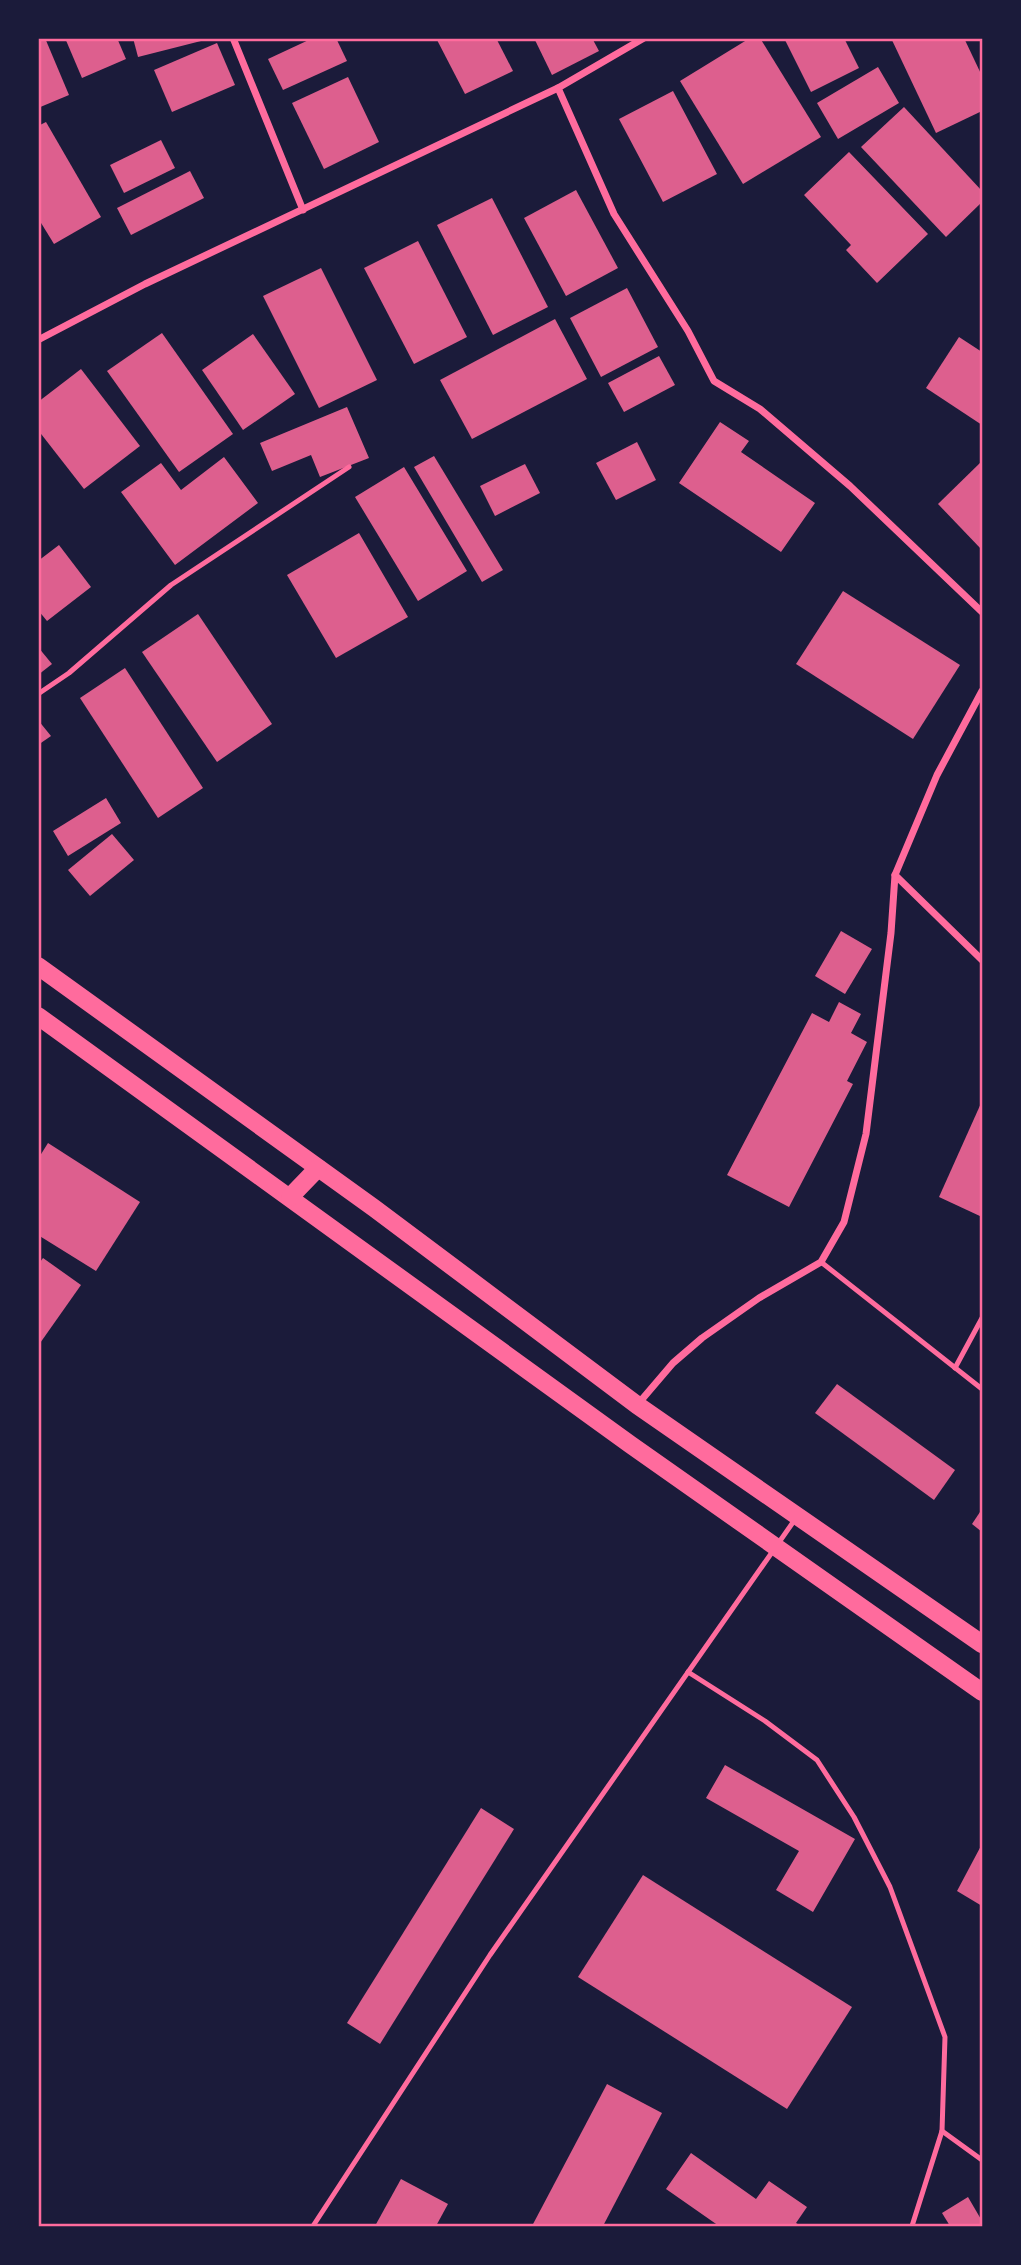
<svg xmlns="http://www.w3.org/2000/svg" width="1021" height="2265" font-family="Bitter,serif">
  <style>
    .building { fill: #dd5f8e }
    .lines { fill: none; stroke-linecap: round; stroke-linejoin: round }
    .service { stroke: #ff6b9d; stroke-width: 5 }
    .minor { stroke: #ff6b9d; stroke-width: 7 }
    .primary { stroke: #ff6b9d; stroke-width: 18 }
    .neatline { fill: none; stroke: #ff6b9d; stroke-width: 2.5 }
  </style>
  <rect width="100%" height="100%" fill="#1b1b3a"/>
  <!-- building -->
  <g class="building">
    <polygon points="38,38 45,38 69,95 38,108"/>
    <polygon points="65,38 117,38 126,59 82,78"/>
    <polygon points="133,38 200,38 201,41 138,57"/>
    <polygon points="313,38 336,38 347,61 283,90 268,59"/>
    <polygon points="436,38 496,38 513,71 465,94"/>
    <polygon points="534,38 592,38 599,51 552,75"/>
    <polygon points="750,38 760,38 821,137 743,184 680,81"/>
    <polygon points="784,38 844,38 859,68 811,92"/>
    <polygon points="891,38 964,38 982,76 982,111 936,133"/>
    <polygon points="217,43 235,85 172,112 154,70"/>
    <polygon points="878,67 899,103 838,139 817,103"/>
    <polygon points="348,77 379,142 324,169 292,103"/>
    <polygon points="673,91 717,174 663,202 619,119"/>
    <polygon points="904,107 982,191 982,202 946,237 861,147"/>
    <polygon points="46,122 101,217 54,244 38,218 38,126"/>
    <polygon points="161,140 175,168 124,193 110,165"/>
    <polygon points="849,152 928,234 877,283 846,250 851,245 804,195"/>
    <polygon points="190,171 204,198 131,235 117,208"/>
    <polygon points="576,190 618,268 566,296 524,218"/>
    <polygon points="492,198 548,307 493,335 437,225"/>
    <polygon points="418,241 467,337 414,364 364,268"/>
    <polygon points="321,268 377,380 319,408 263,296"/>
    <polygon points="627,288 658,347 601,377 570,318"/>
    <polygon points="555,319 587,379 472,439 440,380"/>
    <polygon points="162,333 233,434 179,472 107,371"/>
    <polygon points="253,334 295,394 243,430 202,370"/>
    <polygon points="959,337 982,352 982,425 926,388"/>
    <polygon points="659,356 675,385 624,412 608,383"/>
    <polygon points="81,369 140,446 84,489 38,430 38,402"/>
    <polygon points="347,407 369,458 320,477 311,455 272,471 260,443"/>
    <polygon points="720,422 749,441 741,452 815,503 781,552 679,483"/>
    <polygon points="637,442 656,480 616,500 596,463"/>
    <polygon points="434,456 503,570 482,582 414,467"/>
    <polygon points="224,457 258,503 175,565 121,492 161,463 181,490"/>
    <polygon points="982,461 982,550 938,504"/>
    <polygon points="525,464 540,493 495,516 480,486"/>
    <polygon points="404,467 467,571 418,601 355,497"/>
    <polygon points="359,533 408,617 336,658 287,575"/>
    <polygon points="59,545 91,587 47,621 38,610 38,561"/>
    <polygon points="843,591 960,665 913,739 796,664"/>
    <polygon points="198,614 272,724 217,762 142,652"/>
    <polygon points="38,647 52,664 38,675"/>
    <polygon points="125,668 203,788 158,818 80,698"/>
    <polygon points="38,720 51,736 38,745"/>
    <polygon points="106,798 121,823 68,856 53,831"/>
    <polygon points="112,834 134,860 90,896 68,870"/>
    <polygon points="841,931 872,949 845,994 815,976"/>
    <polygon points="839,1002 861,1014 851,1033 867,1042 847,1081 853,1084 789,1207 727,1175 812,1013 829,1022"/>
    <polygon points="982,1101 982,1217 939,1197"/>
    <polygon points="48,1143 140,1202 96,1271 38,1235 38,1159"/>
    <polygon points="43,1258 81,1285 38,1346 38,1265"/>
    <polygon points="837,1384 955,1470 934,1500 815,1413"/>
    <polygon points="982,1509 982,1532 972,1524"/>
    <polygon points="725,1765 855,1839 813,1912 776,1890 799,1851 706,1798"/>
    <polygon points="481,1808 514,1829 380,2044 347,2023"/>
    <polygon points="982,1844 982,1906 957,1891"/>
    <polygon points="643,1875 852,2007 787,2109 578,1977"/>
    <polygon points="607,2084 662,2113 603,2226 532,2226"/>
    <polygon points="691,2153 756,2199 769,2181 807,2207 796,2223 801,2226 719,2226 666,2189"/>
    <polygon points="401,2179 448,2204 436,2226 375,2226"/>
    <polygon points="968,2197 982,2221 982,2226 950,2226 942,2213"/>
  </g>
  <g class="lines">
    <!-- service -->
    <g class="service">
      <polyline points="38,694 69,673 171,585 349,467"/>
      <polyline points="821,1262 982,1389"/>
      <polyline points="955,1368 982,1318"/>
      <polyline points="688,1672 765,1721 817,1760 854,1817 890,1887 945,2037 942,2131 912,2226"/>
      <polyline points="942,2131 982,2160"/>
      <polyline points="313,2226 490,1955 796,1518"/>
    </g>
    <!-- minor -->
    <g class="minor">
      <polyline points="233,38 303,210"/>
      <polyline points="558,88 614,214 688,331 714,381 760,409 850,486 982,612"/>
      <polyline points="38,340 145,284 558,88 644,38"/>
      <polyline points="895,875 982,960"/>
      <polyline points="638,1404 673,1363 702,1338 759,1298 821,1262 844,1222 866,1134 891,933 895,875 937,775 982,691"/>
    </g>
    <!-- primary -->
    <g class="primary">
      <polyline points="38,966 374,1208 637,1405 982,1644"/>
      <polyline points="38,1016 631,1445 982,1692"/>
      <polyline points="290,1197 318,1168"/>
    </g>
  </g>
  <!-- border -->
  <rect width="1021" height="2265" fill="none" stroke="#1b1b3a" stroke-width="80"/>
  <rect x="40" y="40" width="941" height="2185" class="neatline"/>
</svg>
